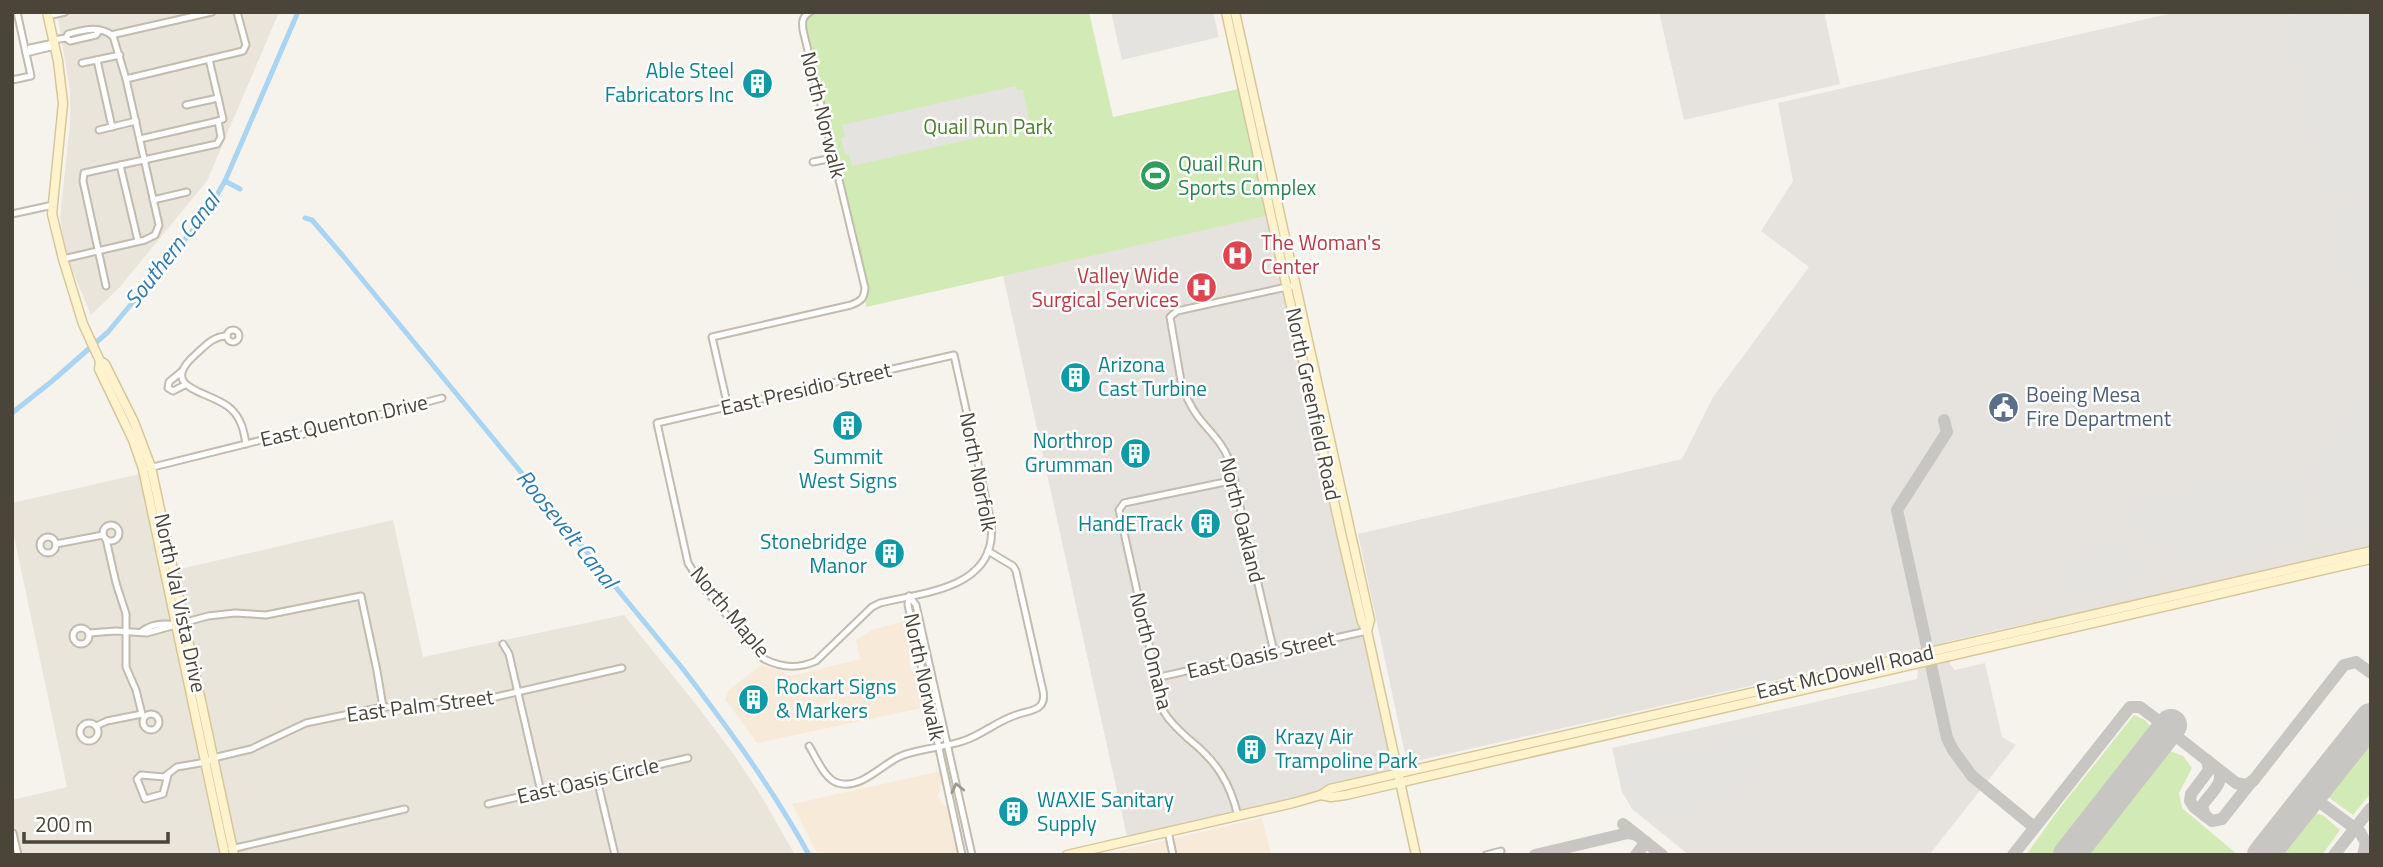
<svg xmlns="http://www.w3.org/2000/svg" width="2383" height="867" font-family="'Titillium Web',sans-serif">
  <style>
    .residential { fill: #eae5da }
    .commercial { fill: #f7ead8 }
    .industrial { fill: #e6e2dd }
    .green { fill: #d2eab5 }
    .parking { fill: #e5e3e0 }
    .lines { fill: none; stroke-linecap: round; stroke-linejoin: round }
    .canal { stroke: #a9d4f2; stroke-width: 5 }
    .taxiway { stroke: #c8c6c3; stroke-width: 12 }
    .runway { stroke: #c8c6c3; stroke-width: 32 }
    .minor-casing { stroke: #c2bbae; stroke-width: 9 }
    .secondary-casing { stroke: #d6c79b; stroke-width: 11 }
    .minor { stroke: #fff; stroke-width: 5 }
    .secondary { stroke: #fff3cd; stroke-width: 8 }
    .oneway { stroke: #9c9892 }
    .labels { text-anchor: middle; stroke-width: 5; stroke-linejoin: round; paint-order: stroke }
    .culture-label { font-size: 21px; fill: #0d838f; stroke: #fff; text-anchor: end }
    .street-label { font-size: 21px; fill: #4b4439; stroke: #fff }
    .park-label { font-size: 21px; fill: #4a7f2a; stroke: #fff }
    .leisure-label { font-size: 21px; fill: #27864d; stroke: #fff; text-anchor: start }
    .health-label { font-size: 21px; fill: #be3a42; stroke: #fff; text-anchor: start }
    .service-label { font-size: 21px; fill: #4e5e75; stroke: #fff; text-anchor: start }
    .water-label { font-size: 23px; font-style: italic; fill: #2e7ab2; stroke: #fff }
  </style>
  <rect width="100%" height="100%" fill="#f6f3ec"/>
  <!-- residential -->
  <g class="residential">
    <polygon points="57,12 279,12 207,181 119,288 91,315 66,255 60,217 70,124 70,90"/>
    <polygon points="140,474 221,855 12,855 12,800 67,787 12,527 12,503"/>
    <polygon points="393,520 423,657 624,615 698,707 735,756 763,799 795,855 239,855 176,570"/>
  </g>
  <!-- commercial -->
  <g class="commercial">
    <polygon points="908,620 914,650 909,661 911,670 920,678 926,707 757,743 725,699 729,690 761,665 784,672 787,675 795,675 860,659 856,640 872,630"/>
    <polygon points="941,771 943,779 938,796 942,804 949,808 959,855 818,855 792,804"/>
    <polygon points="1262,818 1271,855 1120,855 1119,851"/>
  </g>
  <!-- industrial -->
  <g class="industrial">
    <polygon points="1659,12 1824,12 1840,84 1684,120"/>
    <polygon points="2177,12 2371,12 2371,546 1946,642 1950,664 1955,670 1985,663 2002,737 2016,745 1929,855 1689,855 1632,809 1622,792 1612,748 1917,679 1918,671 1914,649 1407,763 1358,534 1682,459 1713,397 1809,267 1761,231 1793,181 1778,103"/>
    <polygon points="1271,215 1398,774 1128,841 1003,275"/>
  </g>
  <!-- green -->
  <g class="green">
    <polygon points="810,12 1089,12 1113,117 1243,88 1271,215 866,307 865,288 803,30 804,15"/>
    <polygon points="2134,715 2145,720 2151,727 2150,733 2054,855 2026,855 2059,809"/>
    <polygon points="2371,742 2371,793 2353,815 2328,797"/>
    <polygon points="2170,751 2183,756 2192,768 2179,793 2182,808 2238,855 2084,855 2157,761"/>
    <polygon points="2316,813 2324,816 2340,830 2322,855 2282,855"/>
  </g>
  <!-- parking -->
  <g class="parking">
    <polygon points="1111,12 1213,12 1219,37 1122,60"/>
    <polygon points="2301,12 2333,12 2335,18 2350,14 2371,27 2371,183 2327,193 2287,16"/>
    <polygon points="1015,86 1017,90 1023,90 1029,120 1025,122 1025,127 852,166 849,154 845,155 841,138 845,137 842,125"/>
    <polygon points="2371,199 2371,293 2360,295 2357,283 2348,285 2331,208"/>
    <polygon points="2371,383 2371,528 2333,537 2324,531 2311,477"/>
    <polygon points="2292,474 2307,542 2270,548 2240,558 2195,567 2161,547 2148,542 2145,537 2130,527 2126,508 2144,502 2217,484 2229,489"/>
    <polygon points="2100,537 2157,573 2157,578 2149,573 2142,583 2138,581 2086,593 2066,582 2064,570 2081,566"/>
    <polygon points="1751,736 1760,761 1732,798 1644,818 1629,796 1621,765 1706,746 1709,750 1723,747 1720,743"/>
  </g>
  <g class="lines">
    <!-- canal -->
    <g class="canal">
      <polyline points="225,181 240,189"/>
      <path d="M305,218L312,220L343,256L683,669C728,728 773,789 809,855"/>
      <polyline points="12,413 51,382 108,332 206,214 225,181 298,12"/>
    </g>
    <!-- taxiway -->
    <g class="taxiway">
      <polyline points="1944,420 1947,432 1897,510 1947,738 1953,750 1972,776 2034,827"/>
      <polyline points="2167,729 2236,783 2246,785 2253,781 2344,665 2356,662 2371,673"/>
      <polyline points="2207,760 2209,770 2191,794 2190,801 2194,807 2212,821 2222,819 2252,781"/>
      <polyline points="2310,795 2360,832 2366,843 2363,855"/>
      <path d="M2205,816L2202,806C2209,794 2226,783 2218,769"/>
      <polyline points="1623,824 1662,855"/>
      <polyline points="1535,855 1628,833 1637,835"/>
      <polyline points="1636,855 1646,842"/>
      <polyline points="2013,855 2130,707 2140,707 2168,728"/>
      <polyline points="2334,855 2371,808"/>
    </g>
    <!-- runway -->
    <g class="runway">
      <polyline points="2069,855 2171,725"/>
      <polyline points="2263,855 2371,719"/>
    </g>
    <defs>
      <g id="minor">
        <polyline points="48,16 65,12"/>
        <polyline points="111,35 212,12"/>
        <polyline points="66,38 70,41 96,35 99,31"/>
        <path d="M53,40L66,38L68,34C84,30 99,25 113,36L126,79L159,225L155,235L145,240L63,259"/>
        <polyline points="30,48 54,43"/>
        <polyline points="26,53 55,46"/>
        <polyline points="209,59 223,119 218,121"/>
        <polyline points="97,60 112,127"/>
        <polyline points="82,63 120,55"/>
        <polyline points="126,79 243,51 246,45 237,12"/>
        <polyline points="12,80 31,76 17,12"/>
        <polyline points="186,105 218,98"/>
        <polyline points="99,130 136,121"/>
        <polyline points="813,162 833,158"/>
        <polyline points="120,165 138,241"/>
        <polyline points="153,200 187,192"/>
        <polyline points="12,214 53,205"/>
        <polyline points="106,286 83,181 84,173 217,144 221,137 218,121 140,139"/>
        <circle cx="233" cy="336" r="6"/>
        <path d="M227,336C213,336 205,346 195,355C156,390 213,391 231,409C241,418 244,431 246,444"/>
        <path d="M954,355L991,522C999,588 926,592 880,603L872,607L816,661C798,669 782,668 764,659L703,587L688,563L657,423Z"/>
        <polyline points="181,372 169,382 168,388 173,391 185,385"/>
        <path d="M728,407L712,337L851,305C861,301 864,299 865,288L803,30C802,21 802,17 810,12"/>
        <polyline points="149,468 270,438 286,438 318,431 442,398"/>
        <path d="M1235,480L1124,503L1119,510L1164,712C1171,724 1181,732 1191,741C1217,762 1230,783 1238,816"/>
        <circle cx="111" cy="533" r="8"/>
        <circle cx="48" cy="545" r="8"/>
        <polyline points="106,539 116,583 126,614 126,667 136,690 142,714"/>
        <polyline points="56,544 103,535"/>
        <polyline points="909,596 916,605 972,855"/>
        <polyline points="909,596 908,605 962,855"/>
        <circle cx="81" cy="636" r="8"/>
        <path d="M141,632C151,624 164,623 176,625"/>
        <polyline points="89,633 116,631 147,633 208,616 235,613 266,615 361,596 377,671 383,707"/>
        <polyline points="503,644 509,654 541,792"/>
        <path d="M1274,652L1229,460C1222,442 1210,432 1199,418C1191,408 1187,398 1182,387L1170,317L1177,311L1296,285"/>
        <polyline points="1155,678 1367,631"/>
        <circle cx="151" cy="722" r="8"/>
        <circle cx="89" cy="732" r="9"/>
        <polyline points="96,726 107,721 142,714"/>
        <path d="M809,746C816,757 825,780 838,783C861,790 882,764 901,756C920,748 943,748 963,741C982,735 997,721 1016,715C1030,710 1047,711 1043,691L1016,571L1013,566L988,551"/>
        <polyline points="168,775 163,794 145,799 137,779 141,775 164,777 177,767 206,762 213,758 251,749 306,723 383,707 415,706 447,701 487,699 622,668"/>
        <polyline points="597,779 615,855"/>
        <polyline points="488,804 688,758"/>
        <polyline points="1168,831 1173,855"/>
        <polyline points="13,833 18,855"/>
        <polyline points="231,849 405,809"/>
        <polyline points="1486,855 1501,851"/>
      </g>
      <g id="secondary">
        <polyline points="47,12 58,61 63,103 52,214 63,259 83,324 100,361 99,369 133,440 143,469 225,855"/>
        <polyline points="1226,12 1342,537 1362,622 1367,631 1416,855"/>
        <polyline points="1235,12 1370,620 1367,631"/>
        <polyline points="100,361 105,364 134,422 151,467 234,855"/>
        <polyline points="1321,795 1331,797 1346,795 2371,559"/>
        <polyline points="1067,855 1293,803 1321,795 1330,789 2371,551"/>
      </g>
    </defs>
    <!-- minor casing -->
    <use href="#minor" class="minor-casing"/>
    <!-- secondary casing -->
    <use href="#secondary" class="secondary-casing"/>
    <!-- minor -->
    <use href="#minor" class="minor"/>
    <!-- secondary -->
    <use href="#secondary" class="secondary"/>
  </g>
  <!-- one-way arrows -->
  <defs><path id="oneway-chevron" d="M-2-3.5L2.5 0L-2 3.5" fill="none" stroke-width="1.6" stroke-linecap="round" stroke-linejoin="round" transform="scale(1.75)"/></defs>
  <use class="oneway" href="#oneway-chevron" transform="translate(957 788) rotate(-103)"/>
  <!-- icons -->
  <defs>
    <symbol id="building-disc" viewBox="-11 -11 22 22"><circle r="9.5" fill="#0f9aa8" stroke="#fff"/><path d="M-4-6H4V6H1V3H-1V6H-4ZM-2.5-4.3h1.7v1.8h-1.7ZM.8-4.3h1.7v1.8H.8ZM-2.5-1h1.7V.8h-1.7ZM.8-1h1.7V.8H.8Z" fill="#fff"/></symbol>
    <symbol id="stadium-disc" viewBox="-11 -11 22 22"><circle r="9.5" fill="#2e9e5b" stroke="#fff"/><path d="M0-5a6.5 5 0 1 0 0 10a6.5 5 0 1 0 0-10ZM-3.5-1.8h7v3.6h-7Z" fill="#fff"/></symbol>
    <symbol id="hospital-disc" viewBox="-11 -11 22 22"><circle r="9.5" fill="#e0444e" stroke="#fff"/><path d="M-5-5h3v3.5h4V-5h3V5h-3V1.5h-4V5h-3Z" fill="#fff"/></symbol>
    <symbol id="civic-disc" viewBox="-11 -11 22 22"><circle r="9.5" fill="#5c6f8a" stroke="#fff"/><path d="M-.6-6.5H3V-4.5H.6V-3L4-1V1h2V6H-6V1h2V-1L-.6-3ZM-1.2 2.5V6h2.4V2.5Z" fill="#fff"/></symbol>
  </defs>
  <g fill-rule="evenodd">
    <use href="#building-disc" x="740" y="66" width="35" height="35"/>
    <use href="#stadium-disc" x="1138" y="158" width="35" height="35"/>
    <use href="#hospital-disc" x="1220" y="238" width="35" height="35"/>
    <use href="#hospital-disc" x="1184" y="270" width="35" height="35"/>
    <use href="#building-disc" x="1058" y="360" width="35" height="35"/>
    <use href="#civic-disc" x="1986" y="390" width="35" height="35"/>
    <use href="#building-disc" x="830" y="408" width="35" height="35"/>
    <use href="#building-disc" x="1118" y="436" width="35" height="35"/>
    <use href="#building-disc" x="1188" y="506" width="35" height="35"/>
    <use href="#building-disc" x="872" y="536" width="35" height="35"/>
    <use href="#building-disc" x="736" y="682" width="35" height="35"/>
    <use href="#building-disc" x="1234" y="732" width="35" height="35"/>
    <use href="#building-disc" x="996" y="794" width="35" height="35"/>
  </g>
  <g class="labels">
    <!-- culture labels -->
    <g class="culture-label">
      <text x="734" y="78">Able Steel<tspan x="734" dy="24">Fabricators Inc</tspan></text>
      <text x="1098" y="372" text-anchor="start">Arizona<tspan x="1098" dy="24">Cast Turbine</tspan></text>
      <text x="1113" y="448">Northrop<tspan x="1113" dy="24">Grumman</tspan></text>
      <text x="848" y="464" text-anchor="middle">Summit<tspan x="848" dy="24">West Signs</tspan></text>
      <text x="1183" y="531">HandETrack</text>
      <text x="867" y="549">Stonebridge<tspan x="867" dy="24">Manor</tspan></text>
      <text x="776" y="694" text-anchor="start">Rockart Signs<tspan x="776" dy="24">&amp; Markers</tspan></text>
      <text x="1275" y="744" text-anchor="start">Krazy Air<tspan x="1275" dy="24">Trampoline Park</tspan></text>
      <text x="1037" y="807" text-anchor="start">WAXIE Sanitary<tspan x="1037" dy="24">Supply</tspan></text>
    </g>
    <!-- street labels -->
    <g class="street-label">
      <text transform="translate(823 115) rotate(76)" y="7">North Norwalk</text>
      <text transform="translate(806 389) rotate(-13)" y="7">East Presidio Street</text>
      <text transform="translate(1313 404) rotate(78)" y="7">North Greenfield Road</text>
      <text transform="translate(344 421) rotate(-13)" y="7">East Quenton Drive</text>
      <text transform="translate(978 472) rotate(79)" y="7">North Norfolk</text>
      <text transform="translate(1242 520) rotate(76)" y="7">North Oakland</text>
      <text transform="translate(180 603) rotate(78)" y="7">North Val Vista Drive</text>
      <text transform="translate(730 612) rotate(50)" y="7">North Maple</text>
      <text transform="translate(1151 651) rotate(76)" y="7">North Omaha</text>
      <text transform="translate(1261 655) rotate(-13)" y="7">East Oasis Street</text>
      <text transform="translate(1845 672) rotate(-13)" y="7">East McDowell Road</text>
      <text transform="translate(924 677) rotate(78)" y="7">North Norwalk</text>
      <text transform="translate(420 706) rotate(-7)" y="7">East Palm Street</text>
      <text transform="translate(588 781) rotate(-13)" y="7">East Oasis Circle</text>
    </g>
    <!-- park labels -->
    <g class="park-label">
      <text x="988" y="134">Quail Run Park</text>
    </g>
    <!-- leisure labels -->
    <g class="leisure-label">
      <text x="1178" y="171">Quail Run<tspan x="1178" dy="24">Sports Complex</tspan></text>
    </g>
    <!-- health labels -->
    <g class="health-label">
      <text x="1261" y="250">The Woman's<tspan x="1261" dy="24">Center</tspan></text>
      <text x="1179" y="283" text-anchor="end">Valley Wide<tspan x="1179" dy="24">Surgical Services</tspan></text>
    </g>
    <!-- service labels -->
    <g class="service-label">
      <text x="2026" y="402">Boeing Mesa<tspan x="2026" dy="24">Fire Department</tspan></text>
    </g>
    <!-- water labels -->
    <g class="water-label">
      <text transform="translate(172 250) rotate(-52)" y="8">Southern Canal</text>
      <text transform="translate(567 529) rotate(51)" y="8">Roosevelt Canal</text>
    </g>
  </g>
  <!-- border -->
  <rect width="2383" height="867" fill="none" stroke="#4b4439" stroke-width="28"/>
  <!-- scale -->
  <path d="M24 832v10h144v-10" fill="none" stroke="#4b4439" stroke-width="3.5"/>
  <text x="35" y="832" font-size="21" fill="#4b4439" stroke="#ffffff" stroke-width="5" paint-order="stroke">200 m</text>
</svg>
